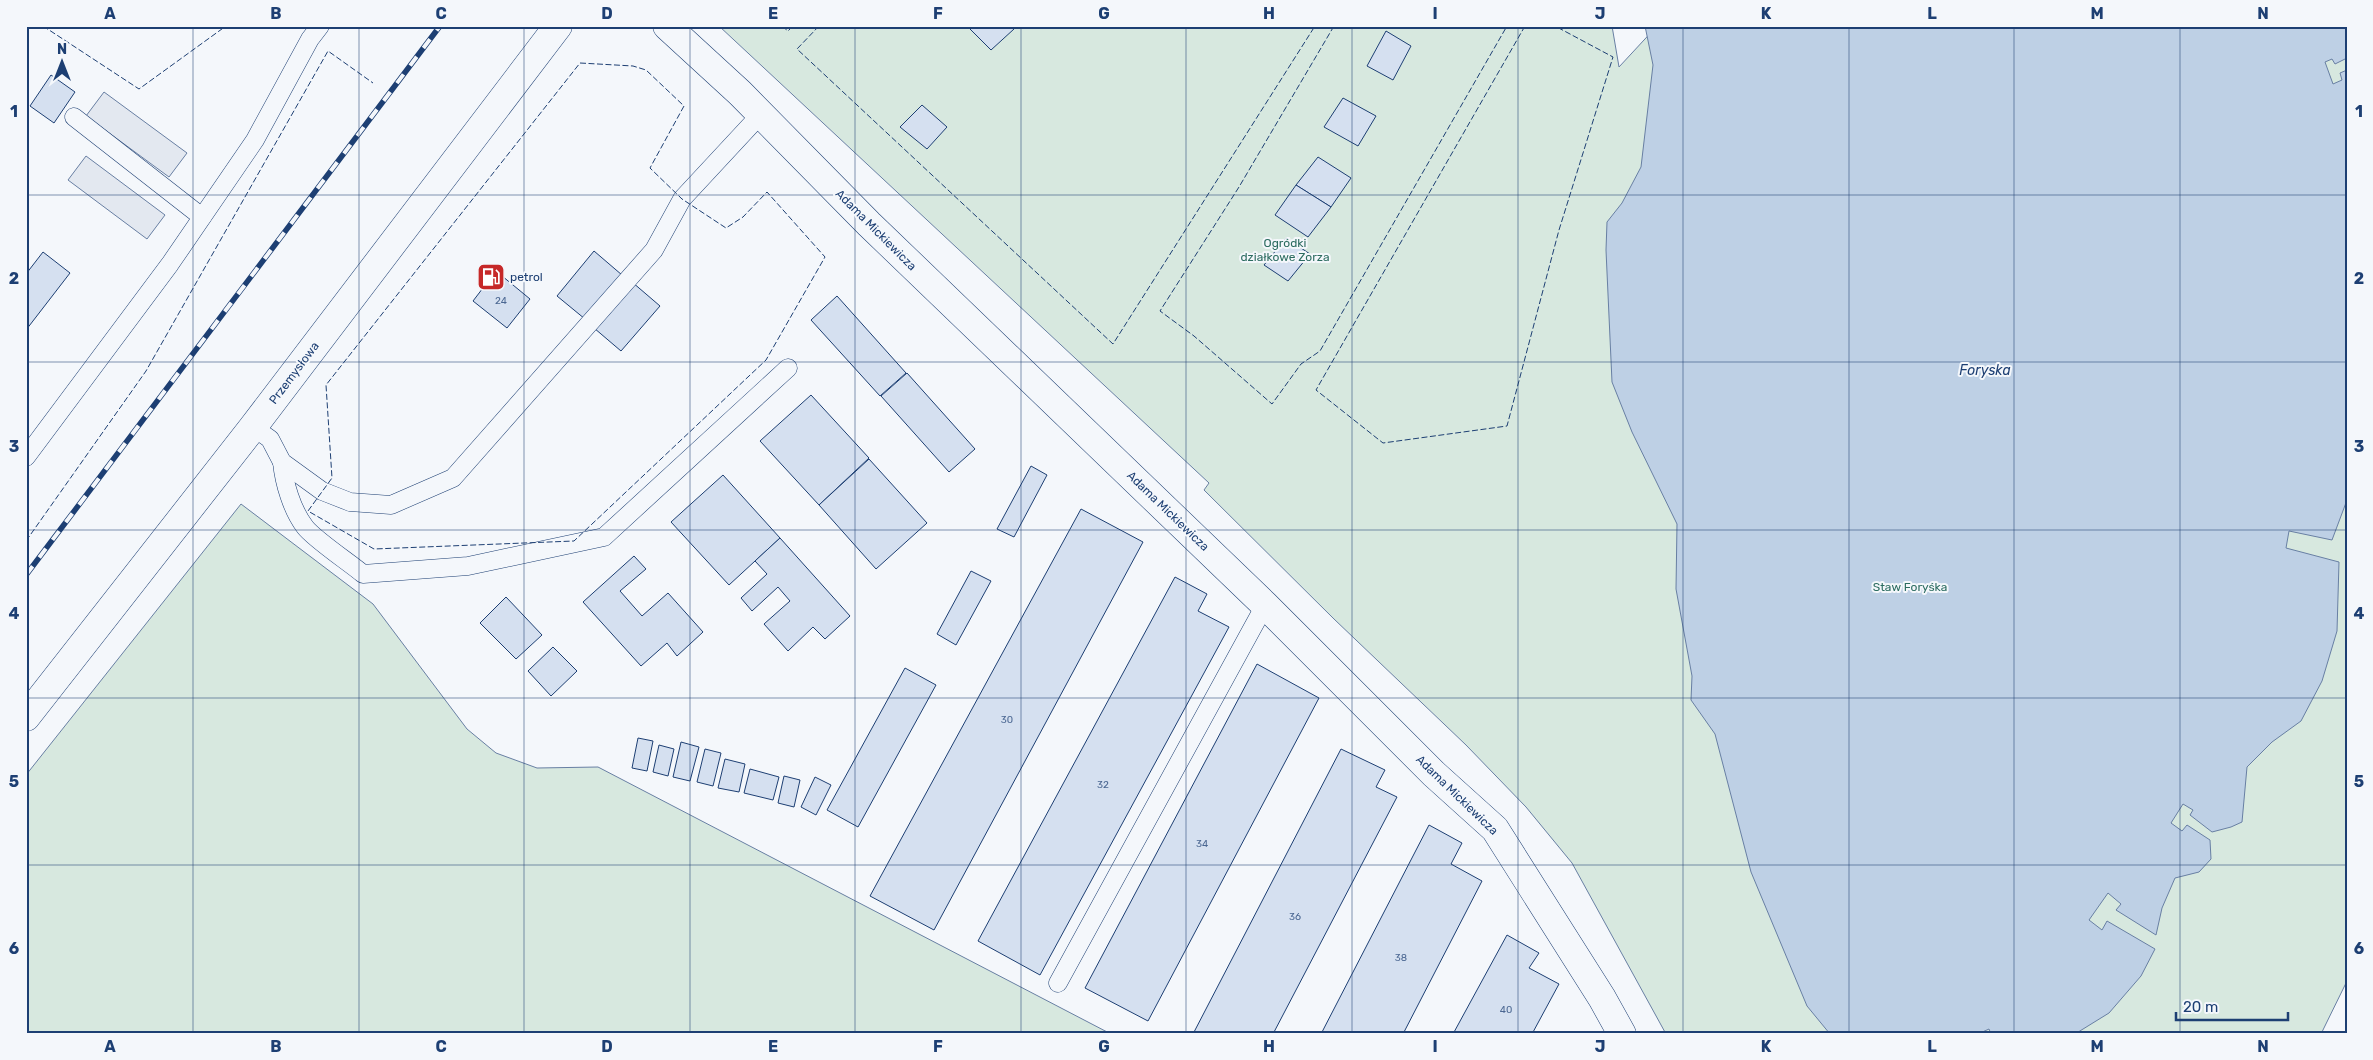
<svg xmlns="http://www.w3.org/2000/svg" width="2373" height="1060" font-family="Rubik,sans-serif">
  <style>
    .green { fill: #d7e8df; stroke: #687fa3 }
    .parking { fill: #e3e8f0; stroke: #687fa3 }
    .water { fill: #bed0e5; stroke: #687fa3 }
    .building { fill: #d5e0f0; stroke: #1d3f73 }
    .lines { fill: none; stroke-linecap: round; stroke-linejoin: round }
    .service-casing { stroke: #1d3f73; stroke-width: 19 }
    .minor-casing { stroke: #1d3f73; stroke-width: 29 }
    .service { stroke: #f4f7fb; stroke-width: 18 }
    .minor { stroke: #f4f7fb; stroke-width: 28 }
    .rail-casing { stroke: #1d3f73; stroke-width: 5.5 }
    .rail { stroke: #f4f7fb; stroke-width: 4; stroke-dasharray: 11; stroke-linecap: butt }
    .fence { stroke: #1d3f73; stroke-width: 1; stroke-dasharray: 6 2.5; stroke-linecap: butt }
    .grid { fill: none; stroke: #1d3f73; stroke-width: 1; stroke-opacity: 0.55 }
    .labels { text-anchor: middle; stroke-width: 4; stroke-linejoin: round; paint-order: stroke }
    .number-label { font-size: 10px; fill: #4b6792 }
    .street-label { font-size: 12px; fill: #1d3f73; stroke: #f4f7fb }
    .park-label { font-size: 12px; fill: #2c6c60; stroke: #f4f7fb }
    .poi-label { font-size: 12px; fill: #1d3f73; stroke: #f4f7fb; text-anchor: start }
    .water-label { font-size: 14px; font-style: italic; fill: #1d3f73; stroke: #f4f7fb }
    .neatline { fill: none; stroke: #1d3f73; stroke-width: 2 }
    .grid-label { font-size: 16px; text-anchor: middle; font-weight: bold; fill: #1d3f73 }
  </style>
  <rect width="100%" height="100%" fill="#f4f7fb"/>
  <!-- green -->
  <g class="green">
    <polygon points="719,26 1612,26 1619,67 1657,26 2347,26 2347,981 2321,1034 1666,1034 1572,863 1526,807 1466,745 1334,619 1204,490 1209,483"/>
    <polygon points="241,504 373,604 467,729 496,753 537,768 598,767 1111,1034 26,1034 26,775"/>
  </g>
  <!-- parking -->
  <g class="parking">
    <polygon points="104,92 187,153 169,177 86,116"/>
    <polygon points="86,156 165,215 147,239 68,180"/>
  </g>
  <!-- water -->
  <polygon class="water" points="1645,26 2347,27 2347,58 2335,64 2332,59 2325,62 2333,84 2342,80 2340,73 2347,70 2347,500 2332,540 2289,531 2286,548 2339,562 2337,631 2322,681 2301,721 2272,742 2247,767 2242,822 2231,827 2212,832 2190,815 2193,810 2183,804 2171,823 2182,831 2187,825 2210,840 2211,859 2199,872 2175,878 2162,908 2156,935 2116,910 2121,904 2108,893 2089,920 2102,930 2107,921 2155,949 2141,976 2109,1013 2075,1034 1991,1034 1989,1029 1978,1034 1830,1034 1807,1006 1751,872 1715,734 1691,700 1692,676 1676,589 1677,524 1632,432 1612,382 1606,250 1607,222 1622,203 1641,167 1653,65"/>
  <!-- building -->
  <g class="building">
    <polygon points="967,26 1011,26 1014,29 991,50"/>
    <polygon points="1386,31 1411,46 1393,80 1367,66"/>
    <polygon points="51,75 75,92 54,123 30,106"/>
    <polygon points="1343,98 1376,116 1358,146 1324,127"/>
    <polygon points="922,105 947,127 927,149 900,127"/>
    <polygon points="1318,157 1351,178 1331,207 1296,185"/>
    <polygon points="1296,185 1331,207 1308,237 1275,215"/>
    <polygon points="1286,238 1310,254 1288,281 1264,265"/>
    <polygon points="594,251 622,275 585,319 557,296"/>
    <polygon points="43,252 70,273 26,330 26,274"/>
    <polygon points="496,271 530,299 507,328 473,301"/>
    <polygon points="632,282 660,306 621,351 594,328"/>
    <polygon points="837,296 906,373 880,396 811,320"/>
    <polygon points="907,373 975,449 949,472 881,396"/>
    <polygon points="811,395 869,458 819,505 760,441"/>
    <polygon points="869,459 927,523 876,569 819,505"/>
    <polygon points="1031,466 1047,475 1014,537 997,529"/>
    <polygon points="723,475 780,538 729,585 671,522"/>
    <polygon points="1081,509 1143,542 934,930 870,896"/>
    <polygon points="780,538 850,616 825,639 813,627 788,651 764,624 790,601 778,587 752,611 741,598 767,574 755,561"/>
    <polygon points="634,556 646,569 620,591 642,616 668,593 703,632 677,656 667,643 641,666 583,602"/>
    <polygon points="971,571 991,581 956,645 937,634"/>
    <polygon points="1175,577 1207,594 1198,611 1229,627 1040,975 978,941"/>
    <polygon points="506,597 542,635 516,659 480,623"/>
    <polygon points="553,647 577,671 551,696 528,671"/>
    <polygon points="1257,664 1319,698 1148,1021 1085,988"/>
    <polygon points="905,668 936,685 858,827 827,810"/>
    <polygon points="638,738 653,741 647,771 632,768"/>
    <polygon points="681,742 699,747 690,781 673,777"/>
    <polygon points="659,745 674,749 668,776 653,772"/>
    <polygon points="705,749 721,753 713,786 697,782"/>
    <polygon points="1341,749 1385,770 1376,787 1397,797 1273,1034 1193,1034"/>
    <polygon points="725,759 745,764 739,792 718,788"/>
    <polygon points="750,769 779,777 773,800 744,793"/>
    <polygon points="784,776 800,780 794,807 778,803"/>
    <polygon points="815,777 831,785 816,815 801,807"/>
    <polygon points="1429,825 1462,843 1451,864 1482,881 1403,1034 1321,1034"/>
    <polygon points="1507,935 1539,953 1529,968 1559,984 1532,1034 1453,1034"/>
  </g>
  <g class="lines">
    <defs>
      <g id="service">
        <polyline points="74,117 202,217"/>
        <polyline points="253,427 270,439 282,462 322,491 350,502 391,505 453,478 654,250 682,199 761,114"/>
        <polyline points="26,457 170,264 255,140 310,39 320,26"/>
        <path d="M282,462C284,483 292,510 305,527C314,539 350,563 363,574L468,566L604,537L788,368"/>
        <polyline points="1058,983 1265,605"/>
      </g>
      <g id="minor">
        <polyline points="667,26 740,93 869,224 1265,605 1434,774 1495,829 1602,998 1622,1034"/>
        <polyline points="26,717 253,427 558,26"/>
      </g>
    </defs>
    <!-- service casing -->
    <use href="#service" class="service-casing"/>
    <!-- minor casing -->
    <use href="#minor" class="minor-casing"/>
    <!-- service -->
    <use href="#service" class="service"/>
    <!-- minor -->
    <use href="#minor" class="minor"/>
    <defs>
      <polyline id="rail" points="26,575 440,26"/>
    </defs>
    <!-- rail casing -->
    <use href="#rail" class="rail-casing"/>
    <!-- rail -->
    <use href="#rail" class="rail"/>
    <!-- fence -->
    <g class="fence">
      <polyline points="43,26 139,89 226,26"/>
      <polyline points="782,26 788,31 793,26"/>
      <polyline points="819,26 797,49 1113,344 1315,26"/>
      <polyline points="1334,26 1239,187 1160,311 1194,336 1272,404 1301,364 1320,351 1507,26"/>
      <polyline points="1525,26 1316,390 1383,443 1507,426 1559,230 1613,57 1555,26"/>
      <polygon points="580,63 633,66 646,70 684,106 650,168 682,199 726,228 743,217 767,192 825,257 766,360 574,541 374,549 308,511 332,478 326,385"/>
      <polyline points="26,541 146,371 328,51 373,83"/>
    </g>
  </g>
  <!-- grid -->
  <path class="grid" d="M193,26V1034M359,26V1034M524,26V1034M690,26V1034M855,26V1034M1021,26V1034M1186,26V1034M1352,26V1034M1518,26V1034M1683,26V1034M1849,26V1034M2014,26V1034M2180,26V1034M26,195H2347M26,362H2347M26,530H2347M26,698H2347M26,865H2347"/>
  <!-- icons -->
  <defs>
    <symbol id="fuel-square" viewBox="-11 -11 22 22"><rect x="-9" y="-9" width="18" height="18" rx="4" fill="#c62828" stroke="#f4f7fb"/><path d="M-5.5-6h7V0h2V4h1.3V-2.5L3-4.5l.8-.8L6-3V5H2.5V1h-1V6h-7ZM-4.2-4.7v3.2H.2V-4.7Z" fill="#fff"/></symbol>
  </defs>
  <g fill-rule="evenodd">
    <use href="#fuel-square" x="475" y="261" width="32" height="32"/>
  </g>
  <g class="labels">
    <!-- number labels -->
    <g class="number-label">
      <text x="501" y="304">24</text>
      <text x="1007" y="723">30</text>
      <text x="1103" y="788">32</text>
      <text x="1202" y="847">34</text>
      <text x="1295" y="920">36</text>
      <text x="1401" y="961">38</text>
      <text x="1506" y="1013">40</text>
    </g>
    <!-- street labels -->
    <g class="street-label">
      <text transform="translate(876 230) rotate(45)" y="4">Adama Mickiewicza</text>
      <text transform="translate(294 373) rotate(-53)" y="4">Przemysłowa</text>
      <text transform="translate(1168 511) rotate(44)" y="4">Adama Mickiewicza</text>
      <text transform="translate(1457 795) rotate(44)" y="4">Adama Mickiewicza</text>
    </g>
    <!-- park labels -->
    <g class="park-label">
      <text x="1285" y="247">Ogródki<tspan x="1285" dy="14">działkowe Zorza</tspan></text>
      <text x="1910" y="591">Staw Foryśka</text>
    </g>
    <!-- poi labels -->
    <g class="poi-label">
      <text x="510" y="281">petrol</text>
    </g>
    <!-- water labels -->
    <g class="water-label">
      <text x="1985" y="375">Foryska</text>
    </g>
  </g>
  <!-- border -->
  <rect width="2373" height="1060" fill="none" stroke="#f4f7fb" stroke-width="55"/>
  <!-- north arrow -->
  <g transform="translate(62 62)" stroke="#f4f7fb" stroke-width="4" paint-order="stroke">
  <path d="M0-4L9 19L0 12L-9 19Z" fill="#1d3f73"/>
  <text y="-8" font-size="14" font-weight="bold" text-anchor="middle" fill="#1d3f73">N</text>
  </g>
  <!-- scale -->
  <path d="M2176 1012v8h112v-8" fill="none" stroke="#1d3f73" stroke-width="2.5"/>
  <text x="2183" y="1012" font-size="15" fill="#1d3f73" stroke="#f4f7fb" stroke-width="4" paint-order="stroke">20 m</text>
  <rect x="28" y="28" width="2318" height="1004" class="neatline"/>
  <g class="grid-label">
    <text x="110" y="19">A</text>
    <text x="276" y="19">B</text>
    <text x="441" y="19">C</text>
    <text x="607" y="19">D</text>
    <text x="773" y="19">E</text>
    <text x="938" y="19">F</text>
    <text x="1104" y="19">G</text>
    <text x="1269" y="19">H</text>
    <text x="1435" y="19">I</text>
    <text x="1600" y="19">J</text>
    <text x="1766" y="19">K</text>
    <text x="1932" y="19">L</text>
    <text x="2097" y="19">M</text>
    <text x="2263" y="19">N</text>
    <text x="14" y="117">1</text>
    <text x="2359" y="117">1</text>
    <text x="14" y="284">2</text>
    <text x="2359" y="284">2</text>
    <text x="14" y="452">3</text>
    <text x="2359" y="452">3</text>
    <text x="14" y="619">4</text>
    <text x="2359" y="619">4</text>
    <text x="14" y="787">5</text>
    <text x="2359" y="787">5</text>
    <text x="14" y="954">6</text>
    <text x="2359" y="954">6</text>
    <text x="110" y="1052">A</text>
    <text x="276" y="1052">B</text>
    <text x="441" y="1052">C</text>
    <text x="607" y="1052">D</text>
    <text x="773" y="1052">E</text>
    <text x="938" y="1052">F</text>
    <text x="1104" y="1052">G</text>
    <text x="1269" y="1052">H</text>
    <text x="1435" y="1052">I</text>
    <text x="1600" y="1052">J</text>
    <text x="1766" y="1052">K</text>
    <text x="1932" y="1052">L</text>
    <text x="2097" y="1052">M</text>
    <text x="2263" y="1052">N</text>
  </g>
</svg>
